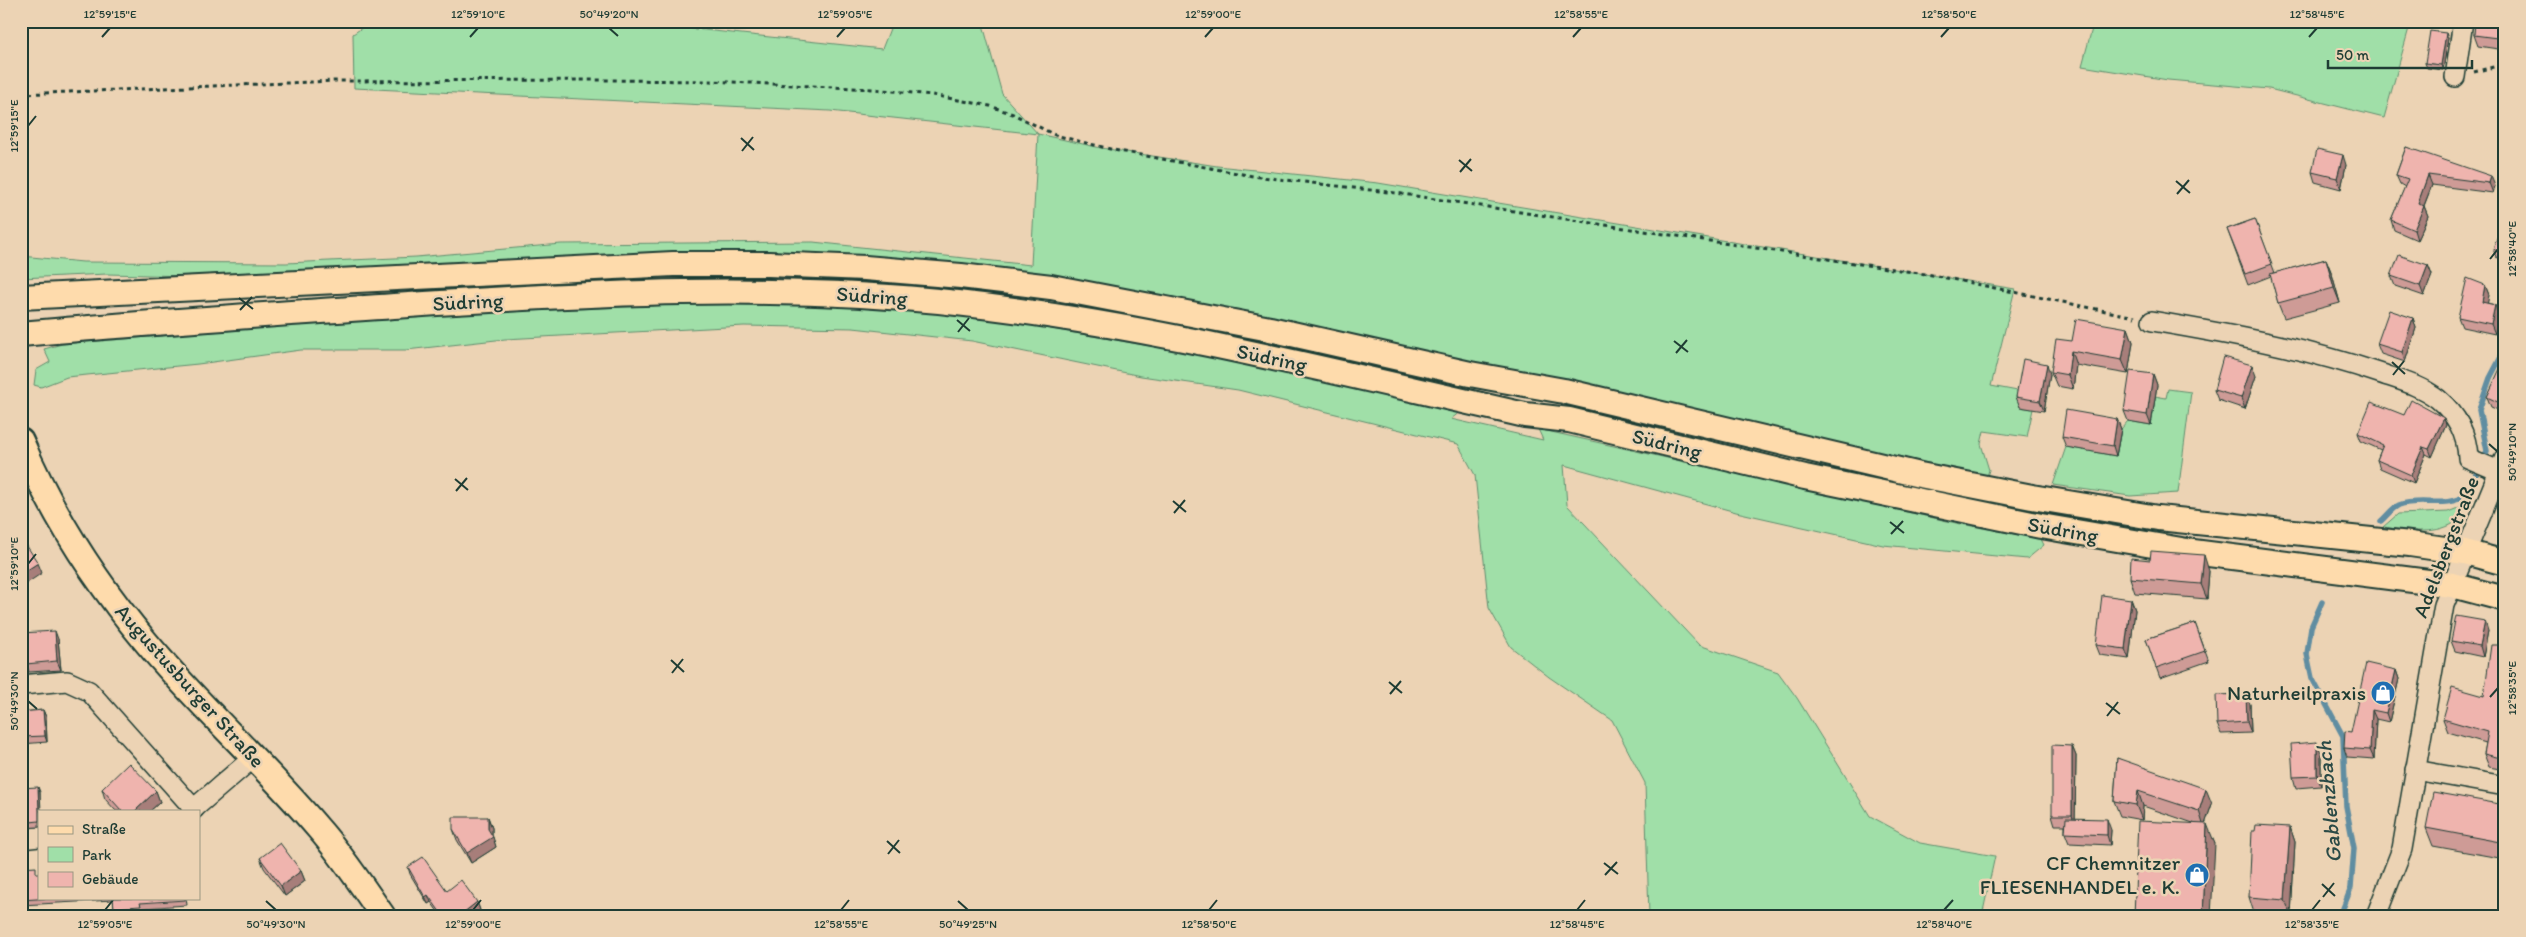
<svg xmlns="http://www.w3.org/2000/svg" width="2526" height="937" font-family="Itim,sans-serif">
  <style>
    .green { fill: #a0dfa8; stroke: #608e6e }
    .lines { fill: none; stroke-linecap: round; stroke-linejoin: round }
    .stream { stroke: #608da1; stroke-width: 5.5 }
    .minor-casing { stroke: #1f3d34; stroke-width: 22 }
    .major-casing { stroke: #1f3d34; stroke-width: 28 }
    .path { stroke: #1f3d34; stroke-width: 3; stroke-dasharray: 4 4; stroke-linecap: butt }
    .minor { stroke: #ecd3b4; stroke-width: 19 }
    .major { stroke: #fedbac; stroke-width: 24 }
    .wall { fill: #ce9b96; stroke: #1f3d34 }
    .shaded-wall { fill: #a77e7a; stroke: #1f3d34 }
    .building { fill: #efb4ae; stroke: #1f3d34 }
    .ticks { fill: none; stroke: #1f3d34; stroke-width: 2 }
    .labels { text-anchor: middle; stroke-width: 5; stroke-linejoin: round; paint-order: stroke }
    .street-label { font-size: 21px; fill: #1f3d34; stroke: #ecd3b4 }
    .poi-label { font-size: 21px; fill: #1f3d34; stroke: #ecd3b4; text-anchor: end }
    .water-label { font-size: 22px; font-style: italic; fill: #2a4a46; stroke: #ecd3b4 }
    .neatline { fill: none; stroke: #1f3d34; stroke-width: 2 }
    .ticks-label { font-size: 12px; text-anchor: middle; fill: #1f3d34 }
  </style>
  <rect width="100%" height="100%" fill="#ecd3b4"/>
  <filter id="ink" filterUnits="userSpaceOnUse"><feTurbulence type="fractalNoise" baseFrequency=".02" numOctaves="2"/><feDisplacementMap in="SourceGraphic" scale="10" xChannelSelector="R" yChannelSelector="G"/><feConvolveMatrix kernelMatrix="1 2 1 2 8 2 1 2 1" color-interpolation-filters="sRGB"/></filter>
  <g filter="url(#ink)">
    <!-- green -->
    <g class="green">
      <polygon points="372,21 560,21 676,27 882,49 893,21 982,21 1002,94 1038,134 1101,148 1217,166 1378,183 2015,289 1991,386 2023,392 2020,407 2033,409 2027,437 1984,431 1981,444 1989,470 1987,476 1244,313 720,253 629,254 232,277 107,274 21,278 21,256 83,262 286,263 416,257 561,244 813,242 1031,265 1038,134 830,111 354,88 353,34"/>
      <polygon points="2094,21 2411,21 2384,118 2269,89 2168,80 2082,66"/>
      <polygon points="742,302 853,306 965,314 1208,356 1460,412 1451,419 1543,440 1538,429 1956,523 2041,539 2044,545 2027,559 1883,545 1736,512 1564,465 1567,505 1699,645 1778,672 1797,698 1870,816 1920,843 1995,856 1982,916 1920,916 1908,913 1908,916 1649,916 1645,783 1612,720 1549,677 1511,647 1489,608 1475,475 1458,444 1238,390 1141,376 972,341 853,328 744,326 505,339 406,350 301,350 198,364 67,377 41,387 34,385 36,370 50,362 44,349 62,344 410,316"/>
      <polygon points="2168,389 2191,392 2178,493 2130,496 2053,485 2066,447 2116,456 2121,429 2128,421 2151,425 2155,396 2166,398"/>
      <path d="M2468,504C2464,509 2460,520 2454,523C2433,536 2406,530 2383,527L2398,514L2448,512Z"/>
    </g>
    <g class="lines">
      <!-- stream -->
      <g class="stream">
        <path d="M2381,521C2387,516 2392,508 2399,505C2420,497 2446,509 2466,495L2487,451L2479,410L2490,378L2501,357L2505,342"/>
        <polyline points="2322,602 2311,627 2307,654 2309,664 2312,678 2343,736 2346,806 2354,848 2351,888 2340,916"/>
      </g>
      <defs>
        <g id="minor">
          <polyline points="2455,77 2463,21"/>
          <path d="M2152,321C2229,334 2305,348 2379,373C2399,380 2420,385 2438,399C2456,414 2467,434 2468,458L2499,471"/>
          <polyline points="21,685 67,681 89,691 194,809"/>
          <polyline points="2415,770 2505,786"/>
          <polyline points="191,811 254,757"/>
          <polyline points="21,839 39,837"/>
          <polyline points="2376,916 2402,849 2444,605 2505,457"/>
        </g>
        <g id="major">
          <polyline points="21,297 673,264 769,264 865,268 961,276 1051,287 1270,329 1470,374 1564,391 1920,475 2032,497 2158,518 2410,544 2465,552 2505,563"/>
          <path d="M21,334C150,322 280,314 409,305C592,293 774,283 957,303C1149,324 1337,373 1525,415L1569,420L1805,477L2041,526L2193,552L2452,585L2505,599"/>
          <path d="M21,441C52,514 95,581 146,642C200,707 263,763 318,828C342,855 362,886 383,916"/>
        </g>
      </defs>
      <!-- minor casing -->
      <use href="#minor" class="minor-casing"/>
      <!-- major casing -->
      <use href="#major" class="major-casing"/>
      <!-- path -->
      <g class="path">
        <polyline points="2474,72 2505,64"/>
        <polyline points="21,94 334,81 606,80 710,81 873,89 932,95 990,106 1013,114 1055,135 1114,150 1253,176 1396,193 1932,275 2135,317"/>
      </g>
      <!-- minor -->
      <use href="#minor" class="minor"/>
      <!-- major -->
      <use href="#major" class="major"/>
    </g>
    <!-- wall -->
    <g class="wall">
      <polygon points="2472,21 2505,21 2505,50 2478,46 2474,35 2475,26 2474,25"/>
      <polygon points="2448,38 2443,70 2427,68 2425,63"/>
      <polygon points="2406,147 2495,186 2493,193 2432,185 2424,206 2428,216 2417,240 2394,230 2391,220 2405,187 2400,184 2396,175"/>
      <polygon points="2346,165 2341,189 2315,182 2312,172"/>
      <polygon points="2255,219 2275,273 2326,259 2332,274 2340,303 2284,318 2278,303 2271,276 2248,285 2227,229"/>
      <polygon points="2505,231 2505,261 2496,257 2493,249"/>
      <polygon points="2428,265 2432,275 2424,296 2395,286 2391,276"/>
      <polygon points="2485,285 2489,295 2487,303 2495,305 2499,315 2495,334 2462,327 2458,317"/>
      <polygon points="2413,318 2416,328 2405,362 2381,354 2377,344"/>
      <polygon points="2128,328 2133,342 2128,374 2076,365 2073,389 2057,386 2051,372 2072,341"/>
      <polygon points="2505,360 2505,413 2491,407 2487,397"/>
      <polygon points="2050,374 2044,411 2020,407 2016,397"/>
      <polygon points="2153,374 2157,385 2151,425 2128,421 2124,411"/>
      <polygon points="2256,376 2245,409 2218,400 2214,390"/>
      <polygon points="2404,415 2446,425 2432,457 2426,454 2414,483 2380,468 2377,460 2381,450 2361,441 2358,433"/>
      <polygon points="2117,419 2121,429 2116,456 2066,447 2062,437"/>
      <polygon points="2209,571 2207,599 2135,593 2130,578"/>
      <polygon points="2131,599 2135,610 2129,659 2100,655 2096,645"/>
      <polygon points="2195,623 2209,661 2160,678 2146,639"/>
      <polygon points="2488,631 2483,657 2455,651 2451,641"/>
      <polygon points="21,633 58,639 61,670 29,672 27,666 21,666"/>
      <polygon points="2505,645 2505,770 2489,767 2484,754 2486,743 2448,732 2443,719 2484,696"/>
      <polygon points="2396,670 2399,679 2389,722 2376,719 2374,759 2347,757 2344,748 2351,732"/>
      <polygon points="2250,704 2251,733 2221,734 2217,724"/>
      <polygon points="43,710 46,717 47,742 21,744 21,712"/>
      <polygon points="2072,746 2076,756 2075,818 2111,830 2110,845 2069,843 2065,833 2065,825 2055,825 2052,815"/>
      <polygon points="2321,753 2321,786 2296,788 2293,777"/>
      <polygon points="2117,758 2212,804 2205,824 2215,844 2196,824 2143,806 2142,820 2120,816 2114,801"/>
      <polygon points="21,788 40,792 39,827 21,828"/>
      <polygon points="102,789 156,791 160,802 150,811 116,811 105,799"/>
      <polygon points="2505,805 2505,859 2433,846 2426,828"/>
      <polygon points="488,817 492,828 492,835 496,847 471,863 457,840 453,829"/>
      <polygon points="2290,827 2295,842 2291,915 2254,913 2249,897"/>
      <polygon points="260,858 301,871 305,881 285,896 264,868"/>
      <polygon points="408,867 447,891 477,902 480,910 471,916 441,916 431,902 428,904 410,874"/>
      <polygon points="21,868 39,898 186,898 187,905 142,908 142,911 116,913 114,908 113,900 21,905"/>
    </g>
    <!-- shaded-wall -->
    <g class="shaded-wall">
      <polygon points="2446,33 2448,38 2443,70 2441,65"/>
      <polygon points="2343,155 2346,165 2341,189 2337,178"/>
      <polygon points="2428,175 2432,185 2421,213 2418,203"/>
      <polygon points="2491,176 2495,186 2493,193 2489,183"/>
      <polygon points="2424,206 2428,216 2417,240 2414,230"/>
      <polygon points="2326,259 2332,274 2340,303 2334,288"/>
      <polygon points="2428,265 2432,275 2424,296 2420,286"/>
      <polygon points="2485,285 2489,295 2486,312 2482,302"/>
      <polygon points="2495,305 2499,315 2495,334 2491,324"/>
      <polygon points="2413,318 2416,328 2405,362 2402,352"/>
      <polygon points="2128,328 2133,342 2128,374 2122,360"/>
      <polygon points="2071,351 2076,365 2073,389 2068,375"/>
      <polygon points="2047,364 2050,374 2044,411 2040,401"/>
      <polygon points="2252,365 2256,376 2245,409 2241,398"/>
      <polygon points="2153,374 2157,385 2151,425 2147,415"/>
      <polygon points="2505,398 2505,411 2502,404"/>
      <polygon points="2444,418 2446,425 2432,457 2429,449"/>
      <polygon points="2117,419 2121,429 2116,456 2113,446"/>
      <polygon points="2423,447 2426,454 2414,483 2411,475"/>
      <polygon points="2204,555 2209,571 2207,599 2201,584"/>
      <polygon points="38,563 42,573 21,587 21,574"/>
      <polygon points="2131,599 2135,610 2129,659 2125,649"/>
      <polygon points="2485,621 2488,631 2483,657 2480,646"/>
      <polygon points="55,631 58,639 61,670 57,661"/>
      <polygon points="2396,670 2399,679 2389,722 2386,713"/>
      <polygon points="2246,694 2250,704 2251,733 2247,722"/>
      <polygon points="43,710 46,717 47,742 45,736"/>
      <polygon points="2372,710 2376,719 2374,759 2370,750"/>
      <polygon points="2317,742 2321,753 2321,786 2317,776"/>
      <polygon points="2072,746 2076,756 2075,825 2072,815"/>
      <polygon points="38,787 40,792 41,811 39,811"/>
      <polygon points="2206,789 2212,804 2204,827 2199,811"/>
      <polygon points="156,791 160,802 150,811 135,811"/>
      <polygon points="2138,791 2143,806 2142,820 2136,805"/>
      <polygon points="488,817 492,828 492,838 493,837 496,847 471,863 467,853 488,829"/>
      <polygon points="2107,819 2111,830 2110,845 2107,835"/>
      <polygon points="2207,824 2215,844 2211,916 2203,916"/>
      <polygon points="2290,827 2295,842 2291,915 2285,900"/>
      <polygon points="301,871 305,881 285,896 281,886"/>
      <polygon points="428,895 431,902 428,904 425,897"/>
      <polygon points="477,902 480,910 471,916 459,916"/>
    </g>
    <!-- building -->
    <g class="building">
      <polygon points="2475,21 2505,21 2505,39 2474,35"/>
      <polygon points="2430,31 2446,33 2441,65 2425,63"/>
      <polygon points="2406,147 2491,176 2489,183 2428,175 2418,203 2424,206 2414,230 2391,220 2408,179 2396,175"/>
      <polygon points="2317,149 2343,155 2337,178 2312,172"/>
      <polygon points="2255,219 2272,264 2245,274 2227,229"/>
      <polygon points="2501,229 2505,231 2505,254 2493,249"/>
      <polygon points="2399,255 2428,265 2420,286 2391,276"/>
      <polygon points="2326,259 2334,288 2278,303 2270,274"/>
      <polygon points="2467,278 2485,285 2482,302 2495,305 2491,324 2458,317"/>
      <polygon points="2389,310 2413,318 2402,352 2377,344"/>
      <polygon points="2076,319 2128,328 2122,360 2071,351 2068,375 2051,372 2056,339 2072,341"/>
      <polygon points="2223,357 2252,365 2241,398 2214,390"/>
      <polygon points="2023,359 2047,364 2040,401 2016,397"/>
      <polygon points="2504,360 2505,360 2505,398 2502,404 2487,397"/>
      <polygon points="2130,371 2153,374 2147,415 2124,411"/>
      <polygon points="2411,400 2444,418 2429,449 2423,447 2411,475 2377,460 2383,445 2358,433 2371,402 2404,415"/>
      <polygon points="2066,410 2117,419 2113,446 2062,437"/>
      <polygon points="21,537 38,563 21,574"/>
      <polygon points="2151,551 2204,555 2201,584 2130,578 2131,558 2150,560"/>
      <polygon points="2102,595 2131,599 2125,649 2096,645"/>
      <polygon points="2456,616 2485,621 2480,646 2451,641"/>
      <polygon points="2195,623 2205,651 2156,668 2146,639"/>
      <polygon points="55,631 57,661 26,664 25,658 21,658 21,633"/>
      <polygon points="2491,645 2505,645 2505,759 2484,754 2488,732 2443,719 2452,687 2484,696"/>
      <polygon points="2366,663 2396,670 2386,713 2372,710 2370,750 2344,748 2345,731 2351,732"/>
      <polygon points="2246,694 2247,722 2217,724 2216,695"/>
      <polygon points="43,710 45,736 21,737 21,712"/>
      <polygon points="2317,742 2317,776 2293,777 2291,744"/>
      <polygon points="2052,745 2072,746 2072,815 2052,815"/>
      <polygon points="2117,758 2206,789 2199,811 2138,791 2136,805 2114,801"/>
      <polygon points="129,763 156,791 135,811 122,811 102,789"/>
      <polygon points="38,787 39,811 39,821 21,823 21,788"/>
      <polygon points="2433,792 2505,805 2505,843 2426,828"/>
      <polygon points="453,817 488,817 488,829 493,837 467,853 453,829"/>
      <polygon points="2066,818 2107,819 2107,835 2065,833"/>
      <polygon points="2138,821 2207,824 2203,916 2134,916"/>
      <polygon points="2256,825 2290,827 2285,900 2249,897 2252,831 2255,831"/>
      <polygon points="280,843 301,871 281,886 260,858"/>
      <polygon points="423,857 447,891 461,880 477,902 459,916 443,916 428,895 425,897 408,867"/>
      <polygon points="36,867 36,873 39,873 39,898 52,898 21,900 21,868"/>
      <polygon points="113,898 185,898 185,900 140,903 141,906 114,908"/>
    </g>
  </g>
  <!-- ticks -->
  <path class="ticks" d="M609,28L618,36M102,37L110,28M470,37L478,28M837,37L845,28M1205,37L1213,28M1573,37L1581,28M1941,37L1949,28M2309,37L2317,28M28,126L36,116M741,138L754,150M742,151L753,137M1459,160L1472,171M1460,172L1471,159M2176,181L2190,193M2177,194L2189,180M2490,259L2498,249M239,298L253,309M240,310L252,297M957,320L970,331M958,332L969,318M1674,341L1688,352M1676,353L1687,340M2392,362L2405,374M2393,375L2404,361M2489,444L2498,452M455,479L468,490M456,491L467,478M1173,501L1186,512M1174,513L1185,500M1890,522L1904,533M1891,534L1903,521M28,564L36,554M671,660L684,672M672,673L683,659M1389,682L1402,693M1390,694L1401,681M2490,697L2498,688M28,701L37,709M2106,703L2120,714M2107,716L2118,702M887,841L900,853M888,854L899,840M1604,863L1618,874M1605,875L1617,862M2322,884L2335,896M2323,897L2334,883M266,901L276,910M958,901L968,910M105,910L113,900M473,910L481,900M841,910L849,900M1209,910L1217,900M1577,910L1585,900M1944,910L1953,900M2312,910L2320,900"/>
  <!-- icons -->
  <defs>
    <symbol id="shop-disc" viewBox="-11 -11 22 22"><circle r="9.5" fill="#1f6fb2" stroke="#ecd3b4"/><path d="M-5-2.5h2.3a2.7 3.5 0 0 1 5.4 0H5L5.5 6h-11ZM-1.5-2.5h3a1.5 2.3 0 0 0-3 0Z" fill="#fff"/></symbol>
  </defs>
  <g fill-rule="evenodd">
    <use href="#shop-disc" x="2369" y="679" width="28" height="28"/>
    <use href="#shop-disc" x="2183" y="861" width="28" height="28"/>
  </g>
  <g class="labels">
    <!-- street labels -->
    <g class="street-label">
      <text transform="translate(872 296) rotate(4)" y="7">Südring</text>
      <text transform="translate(468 302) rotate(-3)" y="7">Südring</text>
      <text transform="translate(1272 358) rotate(12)" y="7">Südring</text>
      <text transform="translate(1667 444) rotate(14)" y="7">Südring</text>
      <text transform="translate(2063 530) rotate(10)" y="7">Südring</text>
      <text transform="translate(2446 547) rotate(-69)" y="7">Adelsbergstraße</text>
      <text transform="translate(190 686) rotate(48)" y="7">Augustusburger Straße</text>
    </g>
    <!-- poi labels -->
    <g class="poi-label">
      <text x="2366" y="700">Naturheilpraxis</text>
      <text x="2180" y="870">CF Chemnitzer<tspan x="2180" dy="24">FLIESENHANDEL e. K.</tspan></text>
    </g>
    <!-- water labels -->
    <g class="water-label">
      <text transform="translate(2328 802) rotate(-95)" y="8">Gablenzbach</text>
    </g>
  </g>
  <!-- margin -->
  <rect width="2526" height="937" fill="none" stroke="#ecd3b4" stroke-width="55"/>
  <!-- legend -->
  <rect x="38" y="810" width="162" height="90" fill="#ecd3b4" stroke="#9a9781"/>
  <rect x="48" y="826" width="25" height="8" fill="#fedbac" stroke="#9a9781"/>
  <text x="82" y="834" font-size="15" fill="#1f3d34">Straße</text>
  <rect x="48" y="847" width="25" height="15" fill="#a0dfa8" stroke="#9a9781"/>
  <text x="82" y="860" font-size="15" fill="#1f3d34">Park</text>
  <rect x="48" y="872" width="25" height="15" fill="#efb4ae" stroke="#9a9781"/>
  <text x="82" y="884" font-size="15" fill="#1f3d34">Gebäude</text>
  <!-- scale -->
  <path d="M2328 60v8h144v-8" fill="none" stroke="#1f3d34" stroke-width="2.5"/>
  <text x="2336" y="60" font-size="15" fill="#1f3d34" stroke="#ecd3b4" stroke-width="4" paint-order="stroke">50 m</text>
  <rect x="28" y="28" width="2470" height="882" class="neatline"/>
  <g class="ticks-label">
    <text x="110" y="18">12°59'15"E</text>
    <text x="478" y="18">12°59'10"E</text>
    <text x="609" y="18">50°49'20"N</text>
    <text x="845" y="18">12°59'05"E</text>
    <text x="1213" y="18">12°59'00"E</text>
    <text x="1581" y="18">12°58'55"E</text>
    <text x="1949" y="18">12°58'50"E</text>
    <text x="2317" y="18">12°58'45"E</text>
    <text transform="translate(14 126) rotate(-90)" y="4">12°59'15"E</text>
    <text transform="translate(2512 249) rotate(-90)" y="4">12°58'40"E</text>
    <text transform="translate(2512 452) rotate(-90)" y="4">50°49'10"N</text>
    <text transform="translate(14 564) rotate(-90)" y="4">12°59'10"E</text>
    <text transform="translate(2512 688) rotate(-90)" y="4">12°58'35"E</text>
    <text transform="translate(14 701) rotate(-90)" y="4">50°49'30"N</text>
    <text x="105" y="928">12°59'05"E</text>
    <text x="276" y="928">50°49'30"N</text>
    <text x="473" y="928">12°59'00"E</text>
    <text x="841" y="928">12°58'55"E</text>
    <text x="968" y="928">50°49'25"N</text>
    <text x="1209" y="928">12°58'50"E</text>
    <text x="1577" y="928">12°58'45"E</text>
    <text x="1944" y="928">12°58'40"E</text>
    <text x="2312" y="928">12°58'35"E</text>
  </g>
</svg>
